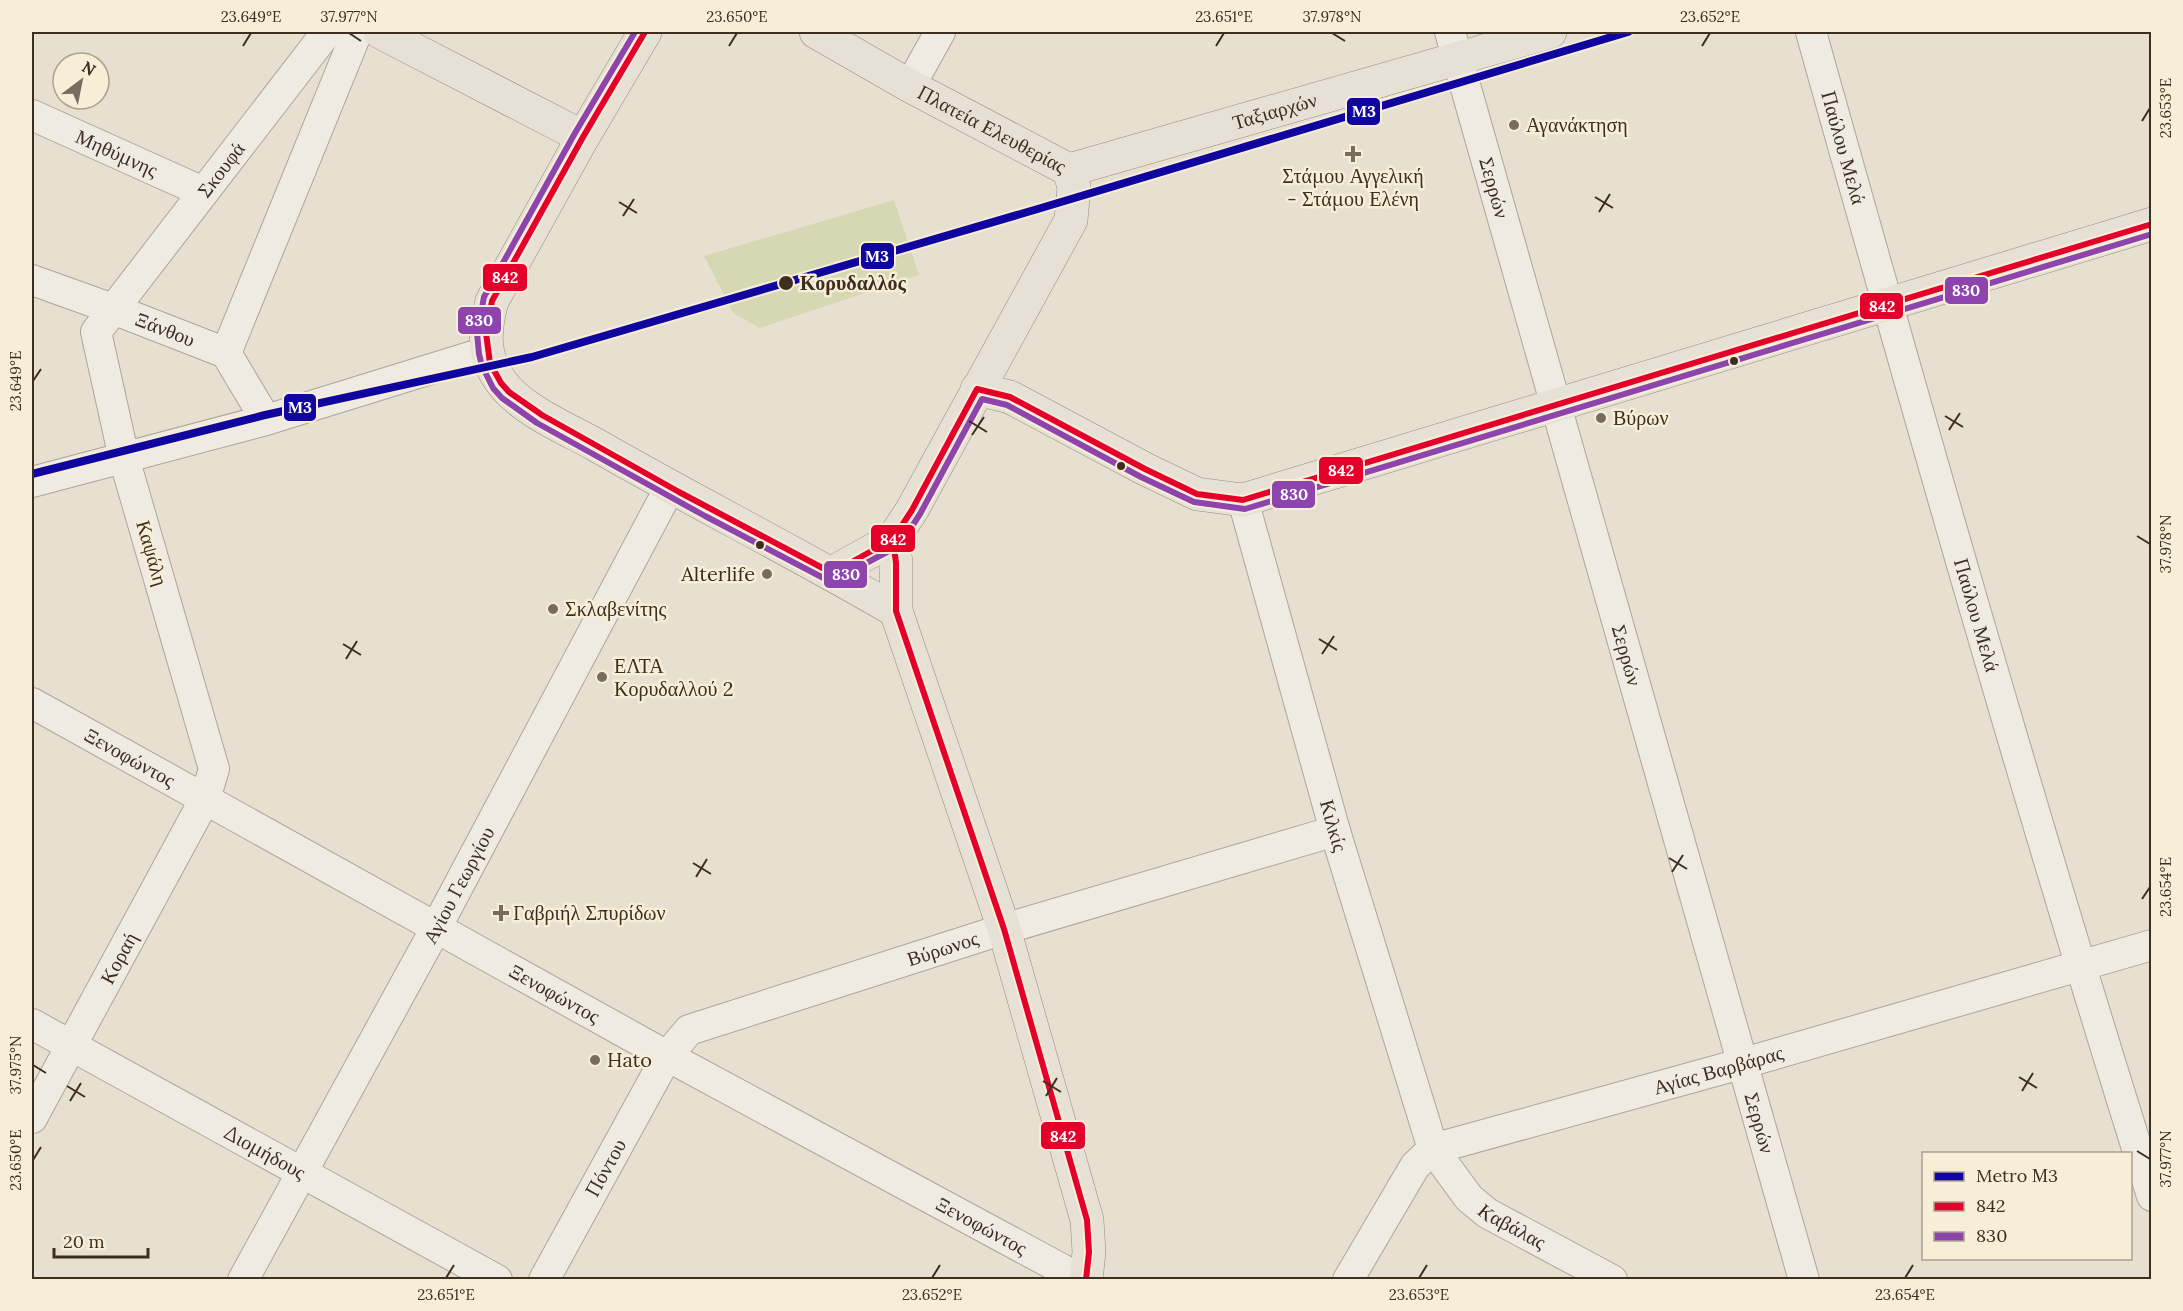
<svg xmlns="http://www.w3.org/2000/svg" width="2183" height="1311" font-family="Lora,serif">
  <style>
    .green { fill: #d6d7b3 }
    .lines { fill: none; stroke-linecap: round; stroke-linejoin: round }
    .minor-casing { stroke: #ada599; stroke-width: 32 }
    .major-casing { stroke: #928b80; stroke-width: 34 }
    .minor { stroke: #efebe3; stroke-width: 30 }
    .major { stroke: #e6e1d4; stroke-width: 33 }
    .bus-1-casing { stroke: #f7eed8; stroke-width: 10 }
    .bus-2-casing { stroke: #f7eed8; stroke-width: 10 }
    .bus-1 { stroke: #e4002b; stroke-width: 6 }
    .bus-2 { stroke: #8e44ad; stroke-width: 6 }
    .metro-1-casing { stroke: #f7eed8; stroke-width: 12 }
    .metro-1 { stroke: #10069f; stroke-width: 8 }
    .ticks { fill: none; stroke: #3d2e20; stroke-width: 2 }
    .poi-dot { fill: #786c5e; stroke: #f7eed8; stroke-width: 2 }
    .stop-dot { fill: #3d2e20; stroke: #f7eed8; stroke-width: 2 }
    .labels { text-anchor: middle; stroke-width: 5; stroke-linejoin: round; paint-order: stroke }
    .street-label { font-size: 20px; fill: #3d2e20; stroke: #f7eed8 }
    .poi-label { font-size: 20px; fill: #3d2e20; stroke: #f7eed8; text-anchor: start }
    .stop-label { font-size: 20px; font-weight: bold; fill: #3d2e20; stroke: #f7eed8; text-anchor: start }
    .line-badge { stroke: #f7eed8; stroke-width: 2 }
    .badge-label { font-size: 16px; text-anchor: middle; font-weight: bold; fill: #fff }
    .neatline { fill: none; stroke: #3d2e20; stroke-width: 2 }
    .ticks-label { font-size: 15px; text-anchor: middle; fill: #3d2e20 }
  </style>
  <rect width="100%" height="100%" fill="#e7e0d1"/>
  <!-- green -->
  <polygon class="green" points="894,200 919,275 760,328 733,313 704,256"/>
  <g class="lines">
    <defs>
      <g id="minor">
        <path id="s1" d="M1450,32L1804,1280"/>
        <path id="s2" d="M1811,32C1920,421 2030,810 2152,1196"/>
        <polyline points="910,86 940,32"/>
        <path id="s3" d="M32,115L203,192"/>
        <path id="s4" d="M32,280L113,309L226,353L266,420"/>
        <polyline points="226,353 357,32"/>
        <polyline points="32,482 266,420 486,352"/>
        <path id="s5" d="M1243,500L1335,831L1433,1149L1469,1198L1487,1213L1612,1280"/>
        <path id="s6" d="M32,703L667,1056L1082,1280"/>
        <path id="s7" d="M32,1024L497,1280"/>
        <path id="s8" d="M32,1118L205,799L214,769L124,458L96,332L327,32"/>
        <path id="s9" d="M243,1280L436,928L670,487"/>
        <path id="s10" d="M544,1280L667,1056L689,1030L1004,929L1335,831"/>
        <path id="s11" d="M1348,1280L1415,1166L1433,1149L1744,1063L2152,945"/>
      </g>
      <g id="major">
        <polyline points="380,32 583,137"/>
        <path d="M645,32L583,137L492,301C484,330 482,357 502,383C522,410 567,429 596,445C695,502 797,553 896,611"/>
        <path id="s12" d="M816,32L910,86L1069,170L1074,187L1071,220L912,510L893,539L832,573"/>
        <path id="s13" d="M1069,170L1550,32"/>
        <polyline points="977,389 1010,397 1145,469 1197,494 1243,500 2152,224"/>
        <polyline points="893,539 896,563 896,611 1004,929 1087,1220 1089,1252 1086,1280"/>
      </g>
    </defs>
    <!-- minor casing -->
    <use href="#minor" class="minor-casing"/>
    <!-- major casing -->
    <use href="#major" class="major-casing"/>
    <!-- minor -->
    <use href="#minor" class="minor"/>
    <!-- major -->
    <use href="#major" class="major"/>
    <defs>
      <g id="bus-1">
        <polyline points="645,32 583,137 492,301 486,333 490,363 501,383 509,392 542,415 679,492 832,573 893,539 912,510 977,389 1010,397 1145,469 1197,494 1243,500 2152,224"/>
        <polyline points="893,539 896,563 896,611 1004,929 1087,1220 1089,1252 1086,1280"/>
      </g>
      <polyline id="bus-2" points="635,32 575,133 484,297 477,333 479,354 482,366 493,388 502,398 537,423 705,516 831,582 900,545 920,514 982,399 1007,405 1141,477 1194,502 1245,509 2152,234"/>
    </defs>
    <!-- bus-1 casing -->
    <use href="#bus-1" class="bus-1-casing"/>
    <!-- bus-2 casing -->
    <use href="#bus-2" class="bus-2-casing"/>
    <!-- bus-1 -->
    <use href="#bus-1" class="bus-1"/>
    <!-- bus-2 -->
    <use href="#bus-2" class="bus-2"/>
    <defs>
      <polyline id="metro-1" points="32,474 265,415 532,357 1041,208 1628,32"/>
    </defs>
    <!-- metro-1 casing -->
    <use href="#metro-1" class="metro-1-casing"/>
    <!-- metro-1 -->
    <use href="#metro-1" class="metro-1"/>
  </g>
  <!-- ticks -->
  <path class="ticks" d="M349,33L361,41M1332,33L1345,41M243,46L251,33M729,46L737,33M1216,46L1224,33M1702,46L1710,33M2142,121L2150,108M1595,197L1613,208M619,202L637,213M1599,212L1610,194M623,216L634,199M33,381L41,369M1945,416L1963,427M969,421L987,432M1949,430L1960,413M972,435L984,417M2137,536L2150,544M1319,639L1337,650M343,644L361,655M1322,654L1334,636M346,659L357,641M1669,858L1687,869M693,863L711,874M1672,872L1683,855M696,877L707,859M2142,899L2150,887M33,1065L46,1073M2019,1077L2037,1088M1043,1081L1061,1092M67,1086L85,1097M2022,1091L2033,1073M1046,1096L1057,1078M70,1101L81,1083M2137,1151L2150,1159M33,1160L41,1147M446,1278L454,1265M932,1278L940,1265M1419,1278L1427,1265M1905,1278L1913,1265"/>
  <!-- markers -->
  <g class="poi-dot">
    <circle cx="1514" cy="125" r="6"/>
    <path d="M1350 145h6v6h6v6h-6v6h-6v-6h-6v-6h6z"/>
    <circle cx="1601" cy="418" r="6"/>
    <circle cx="767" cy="574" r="6"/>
    <circle cx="553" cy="609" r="6"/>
    <circle cx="602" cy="677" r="6"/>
    <path d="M498 904h6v6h6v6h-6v6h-6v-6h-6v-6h6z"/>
    <circle cx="595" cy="1060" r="6"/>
  </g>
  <g class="stop-dot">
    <circle cx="786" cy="283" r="8"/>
    <circle cx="1734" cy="361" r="5"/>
    <circle cx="1121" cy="466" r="5"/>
    <circle cx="760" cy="545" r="5"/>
  </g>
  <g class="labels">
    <!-- street labels -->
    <g class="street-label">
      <text dy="7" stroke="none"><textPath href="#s13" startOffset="214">Ταξιαρχών</textPath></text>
      <text dy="7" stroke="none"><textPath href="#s12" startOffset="201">Πλατεία Ελευθερίας</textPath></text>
      <text dy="7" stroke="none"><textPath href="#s2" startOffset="120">Παύλου Μελά</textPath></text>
      <text dy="7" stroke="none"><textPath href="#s3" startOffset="93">Μηθύμνης</textPath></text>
      <text dy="7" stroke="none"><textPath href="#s8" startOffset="1052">Σκουφά</textPath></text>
      <text dy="7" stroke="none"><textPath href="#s1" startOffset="162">Σερρών</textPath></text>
      <text dy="7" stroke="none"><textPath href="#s4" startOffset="142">Ξάνθου</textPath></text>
      <text transform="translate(152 553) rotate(74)" y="7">Καψάλη</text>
      <text dy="7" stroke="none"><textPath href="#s2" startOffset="606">Παύλου Μελά</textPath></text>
      <text dy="7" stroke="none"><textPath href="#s1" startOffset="648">Σερρών</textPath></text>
      <text dy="7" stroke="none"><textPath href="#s6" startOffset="112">Ξενοφώντος</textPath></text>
      <text dy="7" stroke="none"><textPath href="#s5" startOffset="338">Κιλκίς</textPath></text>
      <text dy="7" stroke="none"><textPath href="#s9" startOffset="450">Αγίου Γεωργίου</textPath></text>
      <text dy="7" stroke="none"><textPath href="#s10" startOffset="556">Βύρωνος</textPath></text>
      <text dy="7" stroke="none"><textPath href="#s8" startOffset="182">Κοραή</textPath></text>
      <text dy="7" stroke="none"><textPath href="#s6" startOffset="598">Ξενοφώντος</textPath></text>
      <text dy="7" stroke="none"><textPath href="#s11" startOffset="453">Αγίας Βαρβάρας</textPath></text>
      <text dy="7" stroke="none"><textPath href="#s1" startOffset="1134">Σερρών</textPath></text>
      <text dy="7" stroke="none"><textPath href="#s7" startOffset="266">Διομήδους</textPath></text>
      <text dy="7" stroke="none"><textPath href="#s10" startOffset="128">Πόντου</textPath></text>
      <text dy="7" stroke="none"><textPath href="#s5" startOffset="789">Καβάλας</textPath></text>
      <text dy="7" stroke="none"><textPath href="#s6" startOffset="1084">Ξενοφώντος</textPath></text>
    </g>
    <!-- poi labels -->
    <g class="poi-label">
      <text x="1526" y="132">Αγανάκτηση</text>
      <text x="1353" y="183" text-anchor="middle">Στάμου Αγγελική<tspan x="1353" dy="23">- Στάμου Ελένη</tspan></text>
      <text x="1613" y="425">Βύρων</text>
      <text x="755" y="581" text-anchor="end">Alterlife</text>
      <text x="565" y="616">Σκλαβενίτης</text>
      <text x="614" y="673">ΕΛΤΑ<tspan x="614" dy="23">Κορυδαλλού 2</tspan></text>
      <text x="513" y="920">Γαβριήλ Σπυρίδων</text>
      <text x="607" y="1067">Hato</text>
    </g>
    <!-- stop labels -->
    <g class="stop-label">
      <text x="800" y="290">Κορυδαλλός</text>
    </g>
  </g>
  <g class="line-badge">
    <rect x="1346" y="97" width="35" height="29" rx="6" fill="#10069f"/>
    <rect x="860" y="242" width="35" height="28" rx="6" fill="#10069f"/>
    <rect x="482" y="263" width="46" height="29" rx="6" fill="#e4002b"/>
    <rect x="1944" y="276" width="45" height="29" rx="6" fill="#8e44ad"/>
    <rect x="1859" y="292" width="45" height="28" rx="6" fill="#e4002b"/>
    <rect x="457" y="306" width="45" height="29" rx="6" fill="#8e44ad"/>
    <rect x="283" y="393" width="34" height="29" rx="6" fill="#10069f"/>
    <rect x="1318" y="456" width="46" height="29" rx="6" fill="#e4002b"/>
    <rect x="1271" y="480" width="45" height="29" rx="6" fill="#8e44ad"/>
    <rect x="870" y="524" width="46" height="29" rx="6" fill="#e4002b"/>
    <rect x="823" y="560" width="45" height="29" rx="6" fill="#8e44ad"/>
    <rect x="1040" y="1121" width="46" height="29" rx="6" fill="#e4002b"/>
  </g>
  <g class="badge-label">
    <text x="1364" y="117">Μ3</text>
    <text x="877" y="262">Μ3</text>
    <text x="505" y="283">842</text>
    <text x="1966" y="296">830</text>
    <text x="1882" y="312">842</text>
    <text x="479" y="326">830</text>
    <text x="300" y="413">Μ3</text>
    <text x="1341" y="476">842</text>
    <text x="1294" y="500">830</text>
    <text x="893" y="545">842</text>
    <text x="846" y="580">830</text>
    <text x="1063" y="1142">842</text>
  </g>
  <!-- border -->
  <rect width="2183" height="1311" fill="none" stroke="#f7eed8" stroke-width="66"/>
  <!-- legend -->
  <rect x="1922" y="1152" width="210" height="108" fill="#f7eed8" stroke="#ada18e" stroke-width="1.5"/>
  <rect x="1934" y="1172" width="30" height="9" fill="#10069f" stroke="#ada18e" stroke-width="1.5"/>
  <text x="1976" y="1182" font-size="18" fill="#3d2e20">Metro Μ3</text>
  <rect x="1934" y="1202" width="30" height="9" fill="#e4002b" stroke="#ada18e" stroke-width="1.5"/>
  <text x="1976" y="1212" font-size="18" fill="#3d2e20">842</text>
  <rect x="1934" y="1232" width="30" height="9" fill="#8e44ad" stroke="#ada18e" stroke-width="1.5"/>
  <text x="1976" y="1242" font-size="18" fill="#3d2e20">830</text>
  <!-- north arrow -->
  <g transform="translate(81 81) rotate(32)"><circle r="28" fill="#f7eed8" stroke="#ada18e" stroke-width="1.5"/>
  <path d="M0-4.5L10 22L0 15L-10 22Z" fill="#786c5e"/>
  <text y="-9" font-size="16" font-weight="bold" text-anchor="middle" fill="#3d2e20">N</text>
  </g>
  <!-- scale -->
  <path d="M54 1248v9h94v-9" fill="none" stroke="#3d2e20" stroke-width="3"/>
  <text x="63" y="1248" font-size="18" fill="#3d2e20" stroke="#f7eed8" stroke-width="4.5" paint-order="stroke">20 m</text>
  <rect x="33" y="33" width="2117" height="1245" class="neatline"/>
  <g class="ticks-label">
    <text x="251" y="22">23.649°E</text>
    <text x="349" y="22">37.977°N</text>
    <text x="737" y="22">23.650°E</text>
    <text x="1224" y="22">23.651°E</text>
    <text x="1332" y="22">37.978°N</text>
    <text x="1710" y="22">23.652°E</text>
    <text transform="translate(2166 108) rotate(-90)" y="5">23.653°E</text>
    <text transform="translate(16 381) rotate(-90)" y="5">23.649°E</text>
    <text transform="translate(2166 544) rotate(-90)" y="5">37.978°N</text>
    <text transform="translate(2166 887) rotate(-90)" y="5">23.654°E</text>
    <text transform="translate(16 1065) rotate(-90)" y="5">37.975°N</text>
    <text transform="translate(2166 1159) rotate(-90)" y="5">37.977°N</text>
    <text transform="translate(16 1160) rotate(-90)" y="5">23.650°E</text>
    <text x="446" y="1300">23.651°E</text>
    <text x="932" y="1300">23.652°E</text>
    <text x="1419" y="1300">23.653°E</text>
    <text x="1905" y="1300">23.654°E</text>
  </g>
</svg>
